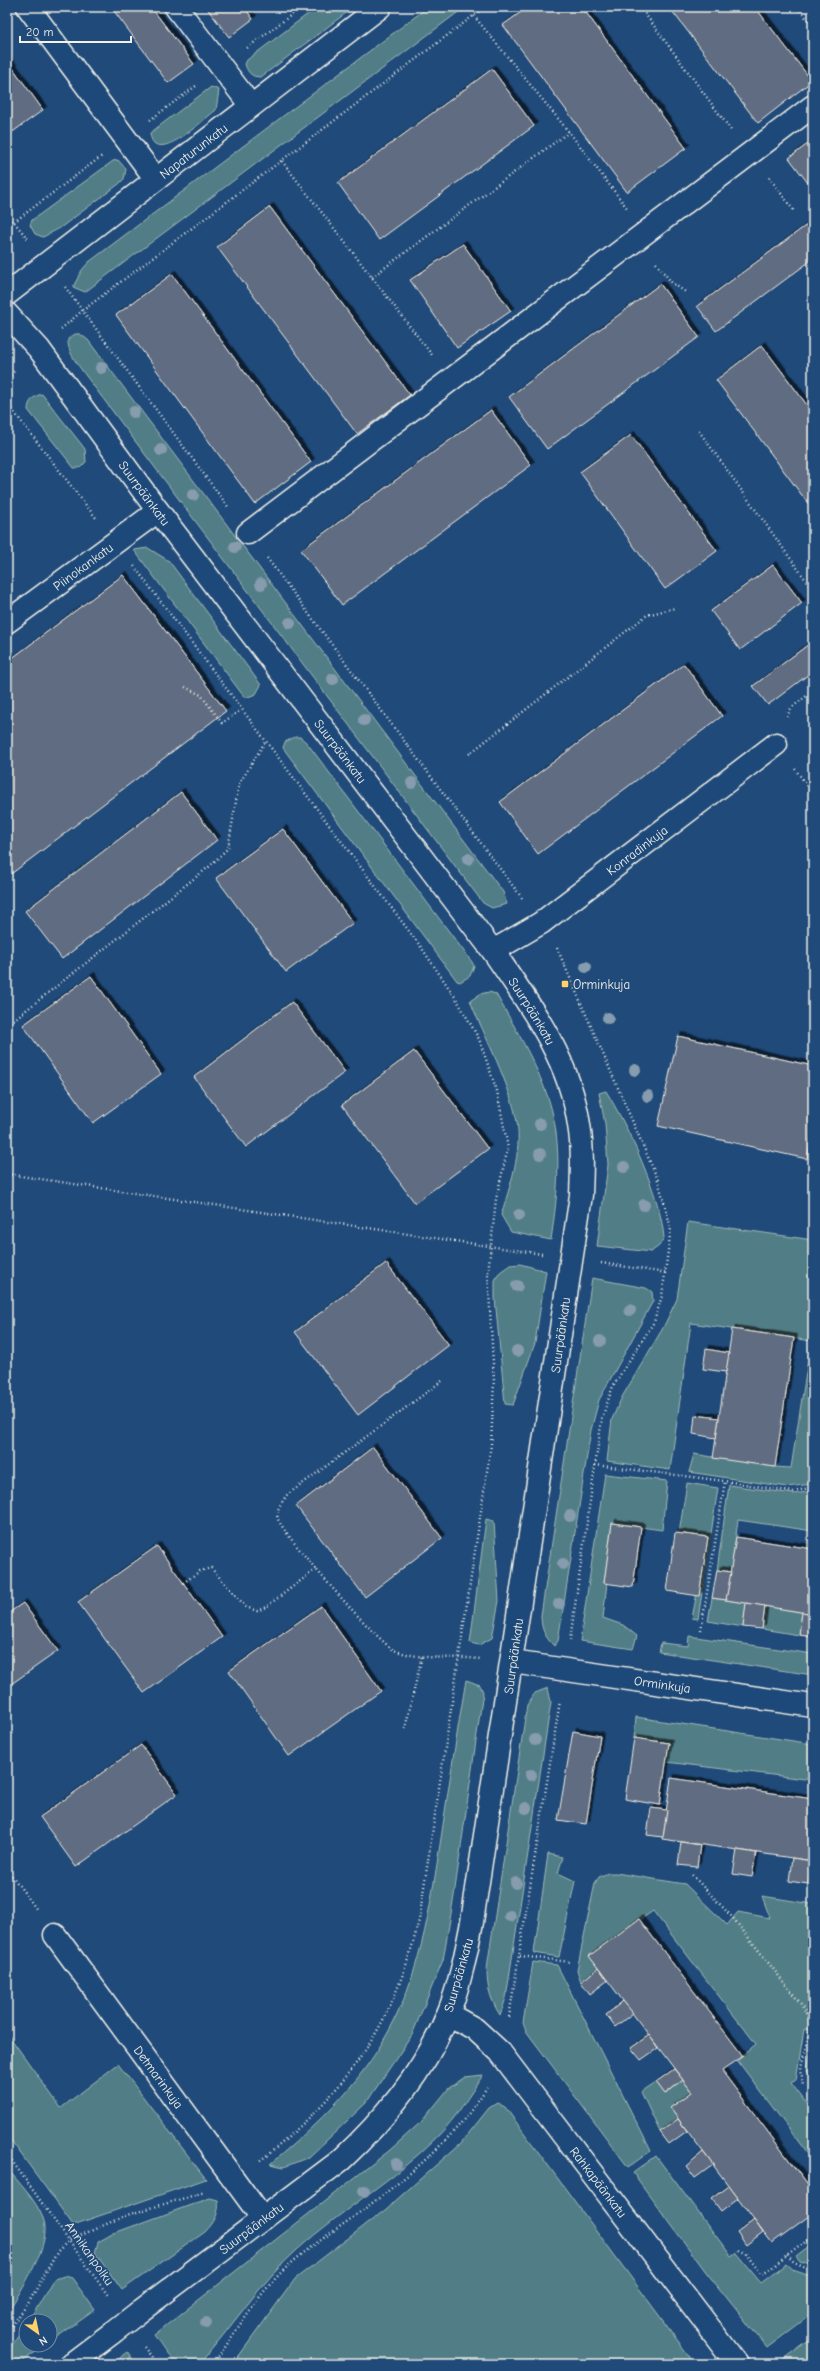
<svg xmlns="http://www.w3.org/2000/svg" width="820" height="2371" font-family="'Comic Neue',sans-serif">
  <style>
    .green { fill: #517e86; stroke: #a2b8b7 }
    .building { fill: #616c81; stroke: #f4f1e8; filter: url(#shadow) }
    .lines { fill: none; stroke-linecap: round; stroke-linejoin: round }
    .minor-casing { stroke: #f4f1e8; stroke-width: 25 }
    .path { stroke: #f4f1e8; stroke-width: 2.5; stroke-dasharray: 1 3; stroke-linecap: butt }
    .minor { stroke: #1f4a7a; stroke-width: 22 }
    .minor-bridge-casing { stroke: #f4f1e8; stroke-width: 25; stroke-linecap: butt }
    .minor-bridge { stroke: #1f4a7a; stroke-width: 22 }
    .tree { fill: #879cae }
    .poi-dot { fill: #ffd166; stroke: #1f4a7a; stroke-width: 1.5 }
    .labels { text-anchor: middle; stroke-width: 3; stroke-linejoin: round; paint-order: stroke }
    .street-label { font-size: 13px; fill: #f4f1e8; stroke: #1f4a7a }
    .poi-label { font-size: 13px; fill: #f4f1e8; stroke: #1f4a7a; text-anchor: start }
  </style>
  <defs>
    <filter id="shadow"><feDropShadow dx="3.5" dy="-3.5" stdDeviation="0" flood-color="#0009"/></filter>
  </defs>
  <rect width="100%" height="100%" fill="#1f4a7a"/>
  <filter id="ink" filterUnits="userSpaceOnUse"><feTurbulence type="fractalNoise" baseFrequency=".025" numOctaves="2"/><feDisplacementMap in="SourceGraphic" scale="8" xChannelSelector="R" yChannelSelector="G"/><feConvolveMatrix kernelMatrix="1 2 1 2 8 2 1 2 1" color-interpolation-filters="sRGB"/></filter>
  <g filter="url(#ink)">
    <!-- green -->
    <g class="green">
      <path d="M317,7H354L261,77C251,77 248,73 245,64L247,60Z"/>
      <polygon points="428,7 465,7 85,292 73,287 82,270 89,262"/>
      <path d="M211,87L219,90L216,110C203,120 154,168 150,133Z"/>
      <polygon points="118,160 126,169 124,179 119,184 60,228 43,237 35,234 30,225 32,220 113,161"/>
      <path d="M75,334H80L88,340L503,892L507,904L492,908L483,903L83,372C76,362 67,351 68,339Z"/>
      <path d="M42,394L85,449L86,462L80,468H74L28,410C28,401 34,396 42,394Z"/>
      <polygon points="148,548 169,561 261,685 256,694 245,698 134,550"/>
      <polygon points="295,737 300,737 307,743 472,962 474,966 470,976 460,982 457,981 283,748 285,742"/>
      <path d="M489,992L496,994C514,1026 533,1057 546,1092C564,1138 558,1192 551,1240L511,1232L501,1215C510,1186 522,1153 517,1122C510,1084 485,1037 470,1001L480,994Z"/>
      <path d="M606,1091C628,1127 661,1196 664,1238L659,1246L651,1252L597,1246L608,1165L605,1124L599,1093Z"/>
      <polygon points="688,1222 813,1240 813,1484 787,1487 689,1472 694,1454 775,1467 791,1468 811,1341 691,1323 670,1470 607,1461 612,1419 622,1397 663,1328 677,1299"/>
      <polygon points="520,1264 546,1271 535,1343 513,1405 505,1404 495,1298 495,1280 500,1272 510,1265"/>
      <path d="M592,1278L646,1288L652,1292L653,1301L599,1400L591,1430L558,1641L554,1646C544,1636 541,1628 541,1615Z"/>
      <polygon points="605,1474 667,1481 662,1530 612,1523 604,1583 607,1583 603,1618 623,1625 637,1636 633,1649 580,1641"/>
      <polygon points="687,1483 718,1488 698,1619 692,1618 708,1537 679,1533"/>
      <polygon points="729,1485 794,1494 813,1491 813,1531 738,1520 731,1572 717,1570"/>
      <polygon points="486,1519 494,1521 499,1601 492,1638 479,1645 470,1643"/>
      <polygon points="712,1598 746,1603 743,1627 708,1621"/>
      <polygon points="765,1606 802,1612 799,1635 762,1629"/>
      <polygon points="689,1636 813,1654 813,1675 659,1652 661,1643 688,1646"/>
      <path d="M466,1680L480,1685L483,1692L454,1896L443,1960L412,2035L366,2103L309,2157L284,2167L270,2164C313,2128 353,2091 382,2043C420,1980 430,1909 441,1838C449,1785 457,1732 466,1680Z"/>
      <path d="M548,1688L551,1702L506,1998L500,2015C489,1998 485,1981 488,1961L527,1705L535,1693Z"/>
      <polygon points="636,1717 813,1744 813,1780 666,1762 669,1743 634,1738"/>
      <polygon points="548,1854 563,1857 558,1873 575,1881 559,1957 534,1953"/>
      <polygon points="608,1873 616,1873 685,1884 727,1925 738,1912 770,1918 762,1896 813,1904 813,2034 804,2029 796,2080 791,2083 813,2112 813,2161 737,2060 756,2044 653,1911 640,1920 639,1919 590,1956 598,1968 581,1982 577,1970 595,1883 599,1877"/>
      <polygon points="533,1962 557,1965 651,2151 628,2167 526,2031 523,2023"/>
      <polygon points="7,2033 61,2108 118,2064 206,2179 73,2225 7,2135"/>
      <polygon points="813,2035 813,2080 807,2071"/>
      <path d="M483,2075C469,2096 456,2118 438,2136C396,2179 342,2209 297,2250C258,2285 234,2325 199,2364C168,2364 172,2359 154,2335L390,2150L422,2121L449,2088L465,2077Z"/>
      <polygon points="683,2080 692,2092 670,2108 678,2119 660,2132 641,2092 656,2082 666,2094"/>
      <polygon points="497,2103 505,2107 695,2364 233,2364 295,2279 385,2210 461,2143 489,2108"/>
      <polygon points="656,2156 731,2256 736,2253 761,2283 786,2264 793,2270 813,2277 813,2313 767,2348 706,2272 633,2173"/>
      <path d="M7,2168C19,2183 36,2200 43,2218C54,2242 20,2292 7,2313Z"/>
      <path d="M210,2198L218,2200C220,2213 214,2223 205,2232L122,2290L95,2253L98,2242L114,2233Z"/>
      <polygon points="813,2244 813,2266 800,2262 796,2257"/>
      <polygon points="65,2276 72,2278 95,2310 50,2342 50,2321 29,2321 54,2279"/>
      <polygon points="26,2325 26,2345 46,2345 18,2364 7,2364 7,2352"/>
      <polygon points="813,2338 813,2364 779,2364 779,2363"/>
      <polygon points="128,2352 136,2364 112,2364"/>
    </g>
    <!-- building -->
    <g class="building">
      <polygon points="111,7 151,7 194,64 168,83"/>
      <polygon points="206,7 244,7 253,19 229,37"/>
      <polygon points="528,7 582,7 686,148 627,192 503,25"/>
      <polygon points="669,7 755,7 812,81 758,123"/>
      <polygon points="7,60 43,110 7,136"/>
      <polygon points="492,69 534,126 379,240 338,183"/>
      <polygon points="813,140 813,179 808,183 789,158"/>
      <polygon points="270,207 410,395 357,434 217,247"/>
      <polygon points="808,224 813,230 813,259 716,331 697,306"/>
      <polygon points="463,244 511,311 457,348 410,280"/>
      <polygon points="172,274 311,462 255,504 116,315"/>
      <polygon points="660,284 699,337 547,449 509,397"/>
      <polygon points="762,345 813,413 813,510 716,380"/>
      <polygon points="491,410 531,465 342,605 301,550"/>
      <polygon points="631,435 717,551 665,589 580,472"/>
      <polygon points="773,565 802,603 740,650 711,611"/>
      <polygon points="123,575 226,711 7,877 7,662"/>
      <polygon points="813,641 813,671 768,705 753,686"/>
      <polygon points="684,664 722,716 538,854 500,802"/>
      <polygon points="181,792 217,840 62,959 25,911"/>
      <polygon points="283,829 353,923 286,972 216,878"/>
      <polygon points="91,976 161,1074 93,1123 23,1025"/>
      <polygon points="292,1002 345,1072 246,1147 194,1077"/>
      <polygon points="678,1036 813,1066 813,1131 807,1159 658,1126"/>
      <polygon points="414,1051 488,1149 415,1203 342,1105"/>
      <polygon points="386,1263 449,1345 358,1415 295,1332"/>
      <polygon points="732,1329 794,1338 775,1467 713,1458"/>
      <polygon points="706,1349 729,1353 726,1372 703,1369"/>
      <polygon points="695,1415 719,1418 716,1438 693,1434"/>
      <polygon points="373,1447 442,1538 365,1597 296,1506"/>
      <polygon points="612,1523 641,1527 633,1587 604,1583"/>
      <polygon points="675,1533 708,1537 699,1596 667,1591"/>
      <polygon points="736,1537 813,1549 813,1614 726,1600"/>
      <polygon points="157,1546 222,1637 144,1693 78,1602"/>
      <polygon points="717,1570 731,1572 726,1600 712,1598"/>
      <polygon points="23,1603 58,1651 7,1687 7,1614"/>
      <polygon points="746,1603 765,1606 762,1629 743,1627"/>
      <polygon points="321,1606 381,1691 289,1756 229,1671"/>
      <polygon points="802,1612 813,1614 813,1637 799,1635"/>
      <polygon points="573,1731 600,1736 586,1824 558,1820"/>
      <polygon points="634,1738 669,1743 660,1805 625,1799"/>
      <polygon points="141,1745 177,1794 76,1867 40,1817"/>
      <polygon points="671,1778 813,1799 813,1861 662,1839"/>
      <polygon points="651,1808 667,1810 663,1837 647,1835"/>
      <polygon points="681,1842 700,1845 697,1867 678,1865"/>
      <polygon points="737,1850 756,1853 752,1877 733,1874"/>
      <polygon points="792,1858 812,1861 808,1884 789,1881"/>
      <polygon points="639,1919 743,2056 722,2071 813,2192 813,2213 772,2243 670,2108 692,2092 589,1956"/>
      <polygon points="598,1968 607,1981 590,1994 581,1982"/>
      <polygon points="623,2001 633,2013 615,2027 606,2015"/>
      <polygon points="649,2035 658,2048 641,2060 631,2048"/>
      <polygon points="674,2069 683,2080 665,2094 656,2082"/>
      <polygon points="678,2119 687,2131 669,2144 660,2132"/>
      <polygon points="703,2152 713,2165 695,2178 686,2166"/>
      <polygon points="729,2186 738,2198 721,2211 712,2199"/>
      <polygon points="754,2219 763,2232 746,2245 737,2232"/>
    </g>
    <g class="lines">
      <defs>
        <g id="minor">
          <polyline points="28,7 155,178"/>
          <polyline points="176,7 251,106"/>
          <path id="s1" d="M7,294L380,7"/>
          <path id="s2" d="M7,314L39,349L158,511L493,951C529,1004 570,1059 579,1125C583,1148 582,1172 581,1195L472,1922C466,1953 460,1984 448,2014C425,2071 385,2119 341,2160L139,2312"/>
          <polyline points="248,533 813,106"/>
          <path id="s3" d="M7,622L158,511"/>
          <path id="s4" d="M493,951L541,923L776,744"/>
          <path id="s5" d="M512,1662L813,1706"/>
          <path id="s6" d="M55,1935L263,2219"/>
          <path id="s7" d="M448,2014L475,2029L500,2052L737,2364"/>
          <polyline points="71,2364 112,2333"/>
        </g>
      </defs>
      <!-- minor casing -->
      <use href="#minor" class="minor-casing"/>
      <!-- path -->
      <g class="path">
        <polyline points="640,7 731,130"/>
        <polyline points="798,7 813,27"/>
        <polyline points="474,16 569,132 627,208"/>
        <polyline points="247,48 302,7"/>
        <polyline points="150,120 196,86"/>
        <polyline points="282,161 432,355"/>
        <polyline points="769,177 794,211"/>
        <polyline points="7,219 14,222 28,239"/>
        <polyline points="14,222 102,156"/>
        <polyline points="656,263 672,283 687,293"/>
        <polyline points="372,277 569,132"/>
        <polyline points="65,287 229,508"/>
        <polyline points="61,329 82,311 485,7"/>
        <polyline points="7,377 16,370"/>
        <polyline points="7,403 96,518"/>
        <polyline points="699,431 813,590"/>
        <polyline points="267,558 522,898"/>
        <path d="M134,566L421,947L457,1000L479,1039L497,1091L508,1148L496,1199L488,1273L494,1381L491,1445L419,1920C399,2001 371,2055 312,2115C295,2131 278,2148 259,2161"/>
        <polyline points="185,687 201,695 222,723 241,710"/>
        <polyline points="787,717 791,708 813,691"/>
        <polyline points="469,754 647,615 675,608"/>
        <polyline points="795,769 813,793"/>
        <polyline points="557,948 658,1180 671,1228 662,1296 654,1322 613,1386 602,1418 570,1640"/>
        <polyline points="7,1025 210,866 228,848 239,784 265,742"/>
        <polyline points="7,1174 542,1254"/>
        <polyline points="601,1263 666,1273"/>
        <path d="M442,1381L287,1495C282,1502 275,1510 278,1519C283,1535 380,1644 394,1650C420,1661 453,1656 481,1659"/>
        <polyline points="595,1465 725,1481 793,1492 813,1487"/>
        <polyline points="183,1583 200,1571 211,1568 246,1607 257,1611 266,1607 316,1569"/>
        <polyline points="701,1630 725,1481"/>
        <polyline points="405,1729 422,1656"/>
        <polyline points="7,1869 37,1910"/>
        <polyline points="692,1875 733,1918 801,2004 811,2024 801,2067 803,2087"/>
        <polyline points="520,1956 570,1962"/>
        <polyline points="509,2017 560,1701"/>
        <polyline points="7,2154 109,2297"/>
        <polyline points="738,2250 746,2254 762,2275 813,2236"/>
        <polyline points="787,2256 794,2263 813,2271"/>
        <polyline points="7,2332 29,2302 58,2251 68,2241 127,2215 205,2192"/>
        <polyline points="144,2347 157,2364"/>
        <path d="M214,2364C233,2336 251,2305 274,2280C295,2257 321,2240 345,2223C399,2184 452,2144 487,2087"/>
      </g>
      <!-- minor -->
      <use href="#minor" class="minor"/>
      <defs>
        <polyline id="minor-bridge" points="112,2333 139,2312"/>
      </defs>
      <!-- minor-bridge casing -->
      <use href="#minor-bridge" class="minor-bridge-casing"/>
      <!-- minor-bridge -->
      <use href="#minor-bridge" class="minor-bridge"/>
    </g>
    <!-- trees -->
    <g class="tree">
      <circle cx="101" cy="368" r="6"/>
      <circle cx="134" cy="412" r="6"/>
      <circle cx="161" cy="450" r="6"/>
      <circle cx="193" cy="495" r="6"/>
      <circle cx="235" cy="547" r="6"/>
      <circle cx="261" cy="584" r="6"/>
      <circle cx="290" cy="623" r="6"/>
      <circle cx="333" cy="679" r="6"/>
      <circle cx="364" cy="720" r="6"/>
      <circle cx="412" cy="783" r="6"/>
      <circle cx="468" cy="859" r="6"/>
      <circle cx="586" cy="967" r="6"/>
      <circle cx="608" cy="1018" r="6"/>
      <circle cx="635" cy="1070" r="6"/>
      <circle cx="648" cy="1096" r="6"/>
      <circle cx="540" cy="1124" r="6"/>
      <circle cx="540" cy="1154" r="6"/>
      <circle cx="624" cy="1167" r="6"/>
      <circle cx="644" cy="1205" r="6"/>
      <circle cx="519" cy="1215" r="6"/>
      <circle cx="517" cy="1286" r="6"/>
      <circle cx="630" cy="1310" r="6"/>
      <circle cx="600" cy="1341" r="6"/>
      <circle cx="517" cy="1351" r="6"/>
      <circle cx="570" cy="1516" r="6"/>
      <circle cx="563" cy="1564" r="6"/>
      <circle cx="559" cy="1604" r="6"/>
      <circle cx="535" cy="1740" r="6"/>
      <circle cx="531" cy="1775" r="6"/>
      <circle cx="526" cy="1808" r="6"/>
      <circle cx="516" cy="1883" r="6"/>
      <circle cx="510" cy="1916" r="6"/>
      <circle cx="396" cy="2164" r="6"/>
      <circle cx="364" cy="2191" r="6"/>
      <circle cx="206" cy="2323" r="6"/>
    </g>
  </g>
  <!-- markers -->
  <rect class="poi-dot" x="561" y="980" width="8" height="8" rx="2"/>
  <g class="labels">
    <!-- street labels -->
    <g class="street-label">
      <text dy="5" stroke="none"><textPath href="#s1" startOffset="235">Napaturunkatu</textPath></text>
      <text dy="5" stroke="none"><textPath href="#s2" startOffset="226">Suurpäänkatu</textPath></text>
      <text dy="5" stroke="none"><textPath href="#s3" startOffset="94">Piinokankatu</textPath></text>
      <text dy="5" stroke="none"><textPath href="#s2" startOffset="550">Suurpäänkatu</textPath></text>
      <text dy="5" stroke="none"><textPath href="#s4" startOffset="176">Konradinkuja</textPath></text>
      <text dy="5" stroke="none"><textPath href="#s2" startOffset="873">Suurpäänkatu</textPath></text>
      <text transform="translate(560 1335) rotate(-82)" y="5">Suurpäänkatu</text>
      <text transform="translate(513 1656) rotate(-82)" y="5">Suurpäänkatu</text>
      <text dy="5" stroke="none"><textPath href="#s5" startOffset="152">Orminkuja</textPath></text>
      <text transform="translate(458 1975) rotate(-74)" y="5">Suurpäänkatu</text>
      <text dy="5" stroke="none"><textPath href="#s6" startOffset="176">Detmarinkuja</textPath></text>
      <text dy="5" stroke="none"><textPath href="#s7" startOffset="228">Rahkapäänkatu</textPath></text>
      <text transform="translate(251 2228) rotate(-37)" y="5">Suurpäänkatu</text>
      <text transform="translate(90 2253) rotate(55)" y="5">Annikanpolku</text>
    </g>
    <!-- poi labels -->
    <g class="poi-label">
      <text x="573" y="989">Orminkuja</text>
    </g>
  </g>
  <!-- margin -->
  <rect width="820" height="2371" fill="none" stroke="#1f4a7a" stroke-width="24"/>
  <rect x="12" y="12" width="796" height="2347" fill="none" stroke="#f4f1e8" stroke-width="1.5" filter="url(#ink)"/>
  <!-- north arrow -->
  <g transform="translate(38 2333) rotate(147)"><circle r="19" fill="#1f4a7a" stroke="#748da6"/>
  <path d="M0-3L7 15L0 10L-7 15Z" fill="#ffd166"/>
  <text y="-6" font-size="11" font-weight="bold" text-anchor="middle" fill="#f4f1e8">N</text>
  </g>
  <!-- scale -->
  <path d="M20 36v6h111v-6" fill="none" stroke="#f4f1e8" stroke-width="2"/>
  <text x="26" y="36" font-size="12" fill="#f4f1e8" stroke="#1f4a7a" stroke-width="3" paint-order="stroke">20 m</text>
</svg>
